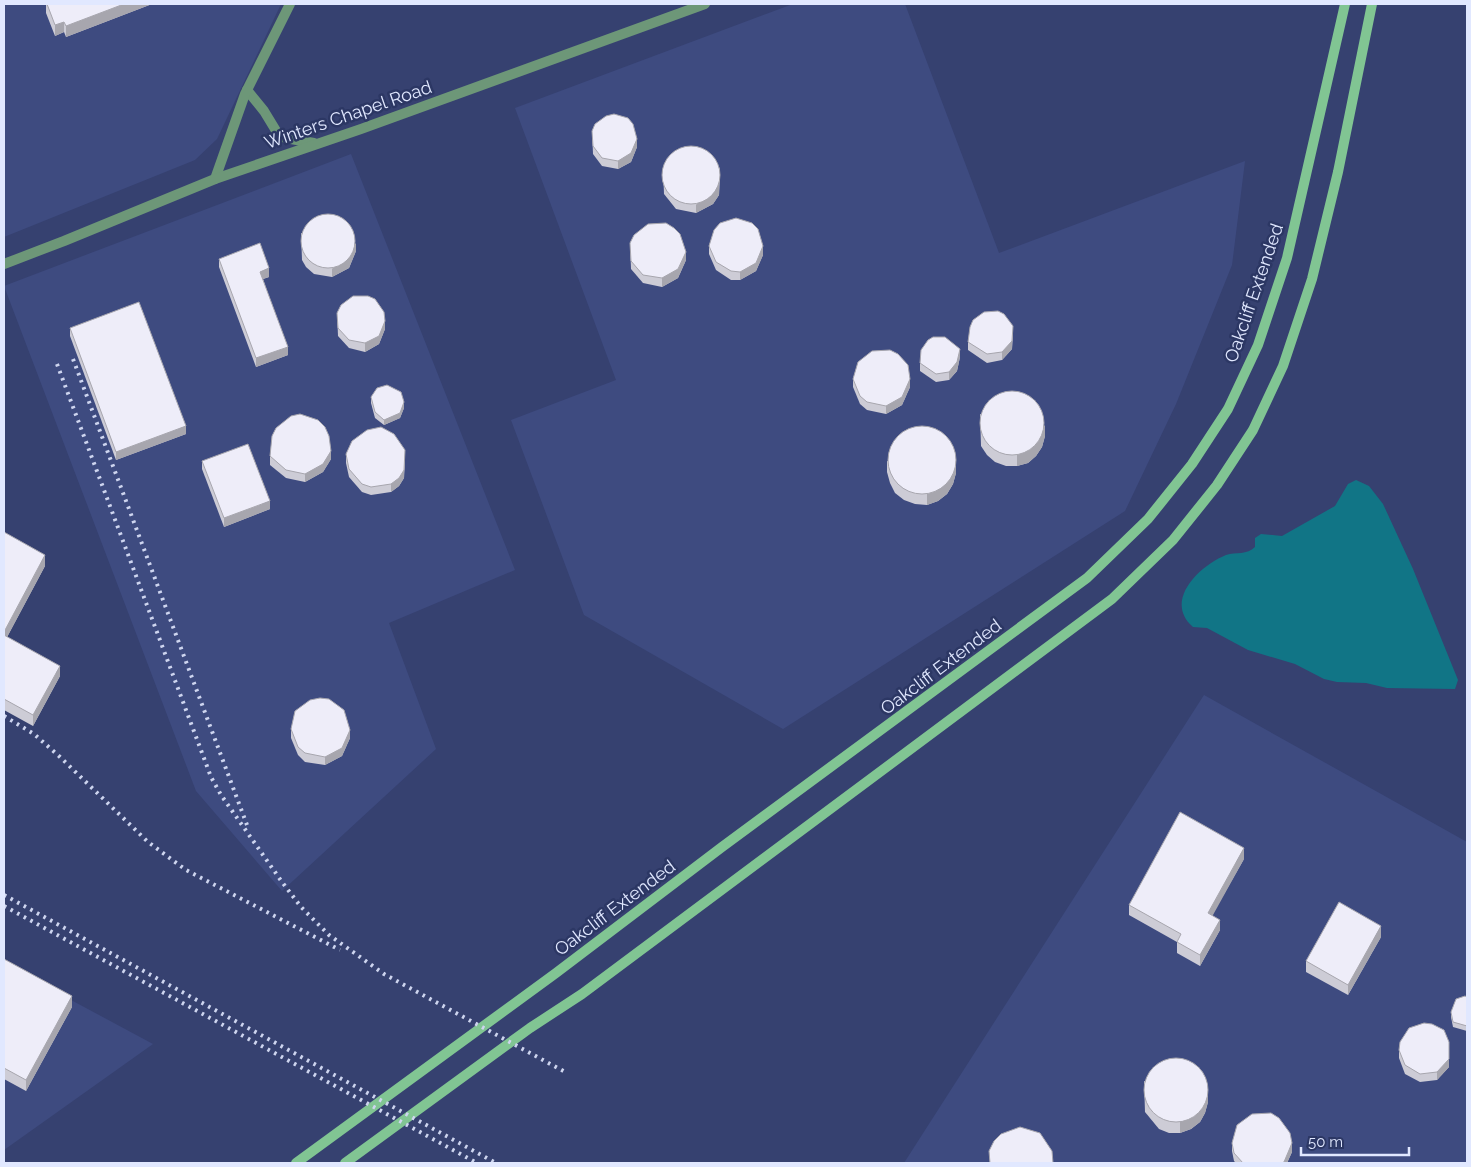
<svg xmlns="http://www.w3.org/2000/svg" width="1471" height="1167" font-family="Raleway,sans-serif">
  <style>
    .built { fill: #3e4b80 }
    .water { fill: #117586 }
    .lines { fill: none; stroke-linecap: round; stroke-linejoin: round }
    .tertiary { stroke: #6d9778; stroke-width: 10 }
    .secondary { stroke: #81c593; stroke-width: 10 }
    .rail { stroke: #ced5ef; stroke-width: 4; stroke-dasharray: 2.5 5; stroke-linecap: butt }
    .wall { fill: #cdccd6 }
    .shaded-wall { fill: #a7a6ae }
    .building { fill: #eeedf9; stroke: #a7a6ae }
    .labels { text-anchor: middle; stroke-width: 5; stroke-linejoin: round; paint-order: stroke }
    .street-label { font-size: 18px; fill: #e1e8ff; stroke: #2c3764 }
  </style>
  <rect width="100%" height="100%" fill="#364170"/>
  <!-- built -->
  <g class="built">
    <polygon points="4,4 281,4 217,139 195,160 4,237"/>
    <polygon points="793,4 905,4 999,253 1245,161 1232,265 1176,404 1125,511 783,729 584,615 511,420 616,380 515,108"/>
    <polygon points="351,154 515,570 389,623 436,749 282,891 196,791 4,286"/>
    <polygon points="1204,695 1467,842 1467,1163 904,1163"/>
    <polygon points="4,964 153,1044 4,1150"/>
  </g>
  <!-- water -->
  <path class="water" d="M1356,480L1369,486L1383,504L1413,569L1458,680L1455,689L1387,688L1366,683L1337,682L1324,679L1295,664L1248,650L1207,628L1193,627C1163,601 1199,566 1226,555C1236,552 1247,555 1255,547V538L1261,534L1282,536L1335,506L1348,484Z"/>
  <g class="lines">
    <!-- tertiary -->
    <g class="tertiary">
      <polyline points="247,90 264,111 278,134 285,138 314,143"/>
      <polyline points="215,179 245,94 290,4"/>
      <polyline points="4,264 64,241 215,179 361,129 705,4"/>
    </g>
    <!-- secondary -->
    <g class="secondary">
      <polyline points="296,1163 556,973 722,847 1087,578 1148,519 1192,464 1228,409 1258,345 1287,258 1345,4"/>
      <polyline points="345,1163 530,1028 582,994 1112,599 1173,540 1217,485 1253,430 1283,366 1312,279 1338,172 1372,4"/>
    </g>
    <!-- rail -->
    <g class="rail">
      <polyline points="73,359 247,825"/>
      <polyline points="57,364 211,777 221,795 282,882 301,907 329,935 384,974 567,1073"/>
      <polyline points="4,716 34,734 60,757 148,842 186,870 340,950"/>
      <polyline points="4,895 496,1163"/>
      <polyline points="4,906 477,1163"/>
    </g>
  </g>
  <!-- wall -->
  <g class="wall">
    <polygon points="46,4 152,4 66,37 64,32 55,36 46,13"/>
    <polygon points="592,131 637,147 631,162 618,169 602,166 593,154"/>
    <polygon points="663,167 720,175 719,195 713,204 696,213 676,209 664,194"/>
    <polygon points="301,233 356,251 349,268 332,277 314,274 306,267 302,260"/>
    <polygon points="630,243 686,260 678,278 662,287 643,283 631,269"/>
    <polygon points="709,246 763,255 756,271 740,280 731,280 716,270 709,254"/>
    <polygon points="219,259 269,277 263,279 288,355 256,367 219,267"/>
    <polygon points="337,313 385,329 379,344 365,352 349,348 338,336"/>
    <polygon points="70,328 186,434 116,460 70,336"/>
    <polygon points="1013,334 1012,349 1002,360 987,363 968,350 968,342"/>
    <polygon points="960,357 957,371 949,380 936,382 920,371 920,363"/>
    <polygon points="853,379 910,387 902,405 886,414 867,410 860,404 853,387"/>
    <polygon points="371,397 404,408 400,418 384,425 375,418 371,403"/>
    <polygon points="980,414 1045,436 1042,447 1036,456 1028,463 1017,466 1006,466 995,462 987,455 981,446"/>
    <polygon points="346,454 405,458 404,478 399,486 391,492 371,495 362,492 349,477 346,463"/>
    <polygon points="270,456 331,459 323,472 305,482 286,478 270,465"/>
    <polygon points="202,461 270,509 224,527 202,469"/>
    <polygon points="887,461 956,473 953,484 947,494 938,501 927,505 915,504 904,500 895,493 890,483 887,472"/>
    <polygon points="4,532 45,566 7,637 60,676 33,726 4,710"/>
    <polygon points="291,729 350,738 342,756 325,765 305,762 298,755 291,738"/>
    <polygon points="1244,859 1212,915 1220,930 1200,966 1177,953 1177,942 1129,915 1129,905"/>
    <polygon points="1381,937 1348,995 1306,972 1306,961"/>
    <polygon points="4,959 72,1007 26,1091 4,1079"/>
    <polygon points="1467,997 1467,1031 1453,1027 1451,1017 1451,1012"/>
    <polygon points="1399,1050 1449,1050 1449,1067 1437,1080 1420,1082 1405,1074 1399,1058"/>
    <polygon points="1144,1081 1208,1102 1205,1113 1200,1122 1191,1129 1180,1133 1169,1133 1159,1129 1145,1112"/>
    <polygon points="1232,1143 1292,1152 1287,1163 1236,1163 1234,1161 1232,1151"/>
  </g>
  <!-- shaded-wall -->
  <g class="shaded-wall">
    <polygon points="124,4 152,4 66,37 66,26"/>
    <polygon points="64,22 64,32 55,36 55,25"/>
    <polygon points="637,139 637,147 631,162 618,169 618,161"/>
    <polygon points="720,167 719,195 713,204 696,213 696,205"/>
    <polygon points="356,243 356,251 349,268 332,277 332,269"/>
    <polygon points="763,246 763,255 756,271 740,280 740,272"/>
    <polygon points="686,252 686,260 678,278 662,287 662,278"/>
    <polygon points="269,268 269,277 260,280 260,272"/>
    <polygon points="385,321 385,329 379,344 365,352 365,343"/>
    <polygon points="1013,326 1012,349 1002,360 1002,352"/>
    <polygon points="288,347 288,355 256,367 256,358"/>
    <polygon points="960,349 960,357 957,371 949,380 949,372"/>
    <polygon points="910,379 910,387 902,405 886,414 886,406"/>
    <polygon points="404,402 404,408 400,418 384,425 384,420"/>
    <polygon points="1045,425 1045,436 1042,447 1036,456 1028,463 1017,466 1017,455"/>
    <polygon points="186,426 186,434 116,460 116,452"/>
    <polygon points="405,450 404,478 399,486 391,492 391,484"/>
    <polygon points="331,451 331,459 323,472 305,482 305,474"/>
    <polygon points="956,462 956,473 953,484 947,494 938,501 927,505 927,494"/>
    <polygon points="270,501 270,509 224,527 224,518"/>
    <polygon points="45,555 45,566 4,643 4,632"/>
    <polygon points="60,666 60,676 33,726 33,715"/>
    <polygon points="350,730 350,738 342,756 325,765 325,757"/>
    <polygon points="1244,848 1244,859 1208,924 1208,913"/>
    <polygon points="1220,920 1220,930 1200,966 1200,955"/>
    <polygon points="1381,926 1381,937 1348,995 1348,985"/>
    <polygon points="72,996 72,1007 26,1091 26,1080"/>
    <polygon points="1449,1042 1449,1067 1437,1080 1437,1072"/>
    <polygon points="1208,1091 1208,1102 1205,1113 1200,1122 1191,1129 1180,1133 1180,1122"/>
    <polygon points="1292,1143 1292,1152 1287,1163 1282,1163"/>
  </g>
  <!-- building -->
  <g class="building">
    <polygon points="47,4 124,4 66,26 64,22 55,25"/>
    <polygon points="614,114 628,118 633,124 637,139 631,153 618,161 602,158 593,146 592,131 595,124 606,116"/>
    <circle cx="691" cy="175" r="29"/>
    <circle cx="328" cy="241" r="27"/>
    <polygon points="736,218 752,223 758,229 763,246 756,263 740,272 731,271 716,262 709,246 714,230 720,223"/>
    <polygon points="666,223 674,228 680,234 686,252 678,269 662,278 643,275 631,261 630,243 634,235 648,224"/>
    <polygon points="260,243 269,268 260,272 288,347 256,358 219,259"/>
    <polygon points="353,296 368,296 375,299 384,312 385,321 379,336 365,343 349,340 338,328 337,313 341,305"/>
    <polygon points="139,302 186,426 116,452 70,328"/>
    <polygon points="998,311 1004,314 1013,326 1012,341 1002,352 987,354 968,342 970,327 973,320 984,312"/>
    <polygon points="933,337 945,337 960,349 957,362 949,372 936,374 920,363 921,350 928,340"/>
    <polygon points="890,350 898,354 908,365 910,379 902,397 886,406 867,402 860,396 853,379 858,362 872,351"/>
    <polygon points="387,385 401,392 404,402 400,413 384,420 375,412 371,397 377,388"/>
    <circle cx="1012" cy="423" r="32"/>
    <polygon points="300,414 318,420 325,427 329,436 331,451 323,464 305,474 286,470 270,456 272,436 276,428 291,416"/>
    <circle cx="922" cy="460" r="34"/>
    <polygon points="381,427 394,434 405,450 404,470 399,478 391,484 371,487 362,484 349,469 346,454 352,441 367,430"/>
    <polygon points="248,444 270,501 224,518 202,461"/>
    <polygon points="4,532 45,555 4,632"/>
    <polygon points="4,635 60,666 33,715 4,699"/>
    <polygon points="320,698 329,699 344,710 350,730 342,748 325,757 305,753 298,747 291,729 295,711 310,700"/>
    <polygon points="1180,812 1244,848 1208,913 1220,920 1200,955 1177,942 1181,934 1129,905"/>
    <polygon points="1339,902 1381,926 1348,985 1306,961"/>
    <polygon points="4,959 72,996 26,1080 4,1068"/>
    <polygon points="1465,996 1467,997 1467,1026 1453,1022 1451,1012 1456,999"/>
    <polygon points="1424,1023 1432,1024 1444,1030 1449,1042 1449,1059 1437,1072 1420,1074 1405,1065 1399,1050 1400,1042 1409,1028"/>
    <circle cx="1176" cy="1090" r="32"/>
    <polygon points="1271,1113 1279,1118 1290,1133 1292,1143 1284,1162 1282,1163 1243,1163 1234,1153 1232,1143 1237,1125 1252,1114"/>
    <polygon points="1020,1127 1040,1133 1052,1151 1053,1163 990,1163 989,1151 994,1141 1001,1134"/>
  </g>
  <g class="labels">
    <!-- street labels -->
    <g class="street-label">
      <text transform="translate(348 115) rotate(-19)" y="6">Winters Chapel Road</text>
      <text transform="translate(1254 293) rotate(-71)" y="6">Oakcliff Extended</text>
      <text transform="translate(941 667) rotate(-37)" y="6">Oakcliff Extended</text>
      <text transform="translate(615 908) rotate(-37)" y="6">Oakcliff Extended</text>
    </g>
  </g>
  <!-- border -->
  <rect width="1471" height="1167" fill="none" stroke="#e1e8ff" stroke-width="10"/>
  <!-- scale -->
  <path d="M1301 1147v8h108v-8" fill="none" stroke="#e1e8ff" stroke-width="2.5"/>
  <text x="1308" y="1147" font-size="15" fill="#e1e8ff" stroke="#2c3764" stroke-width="4" paint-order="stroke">50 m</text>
</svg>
